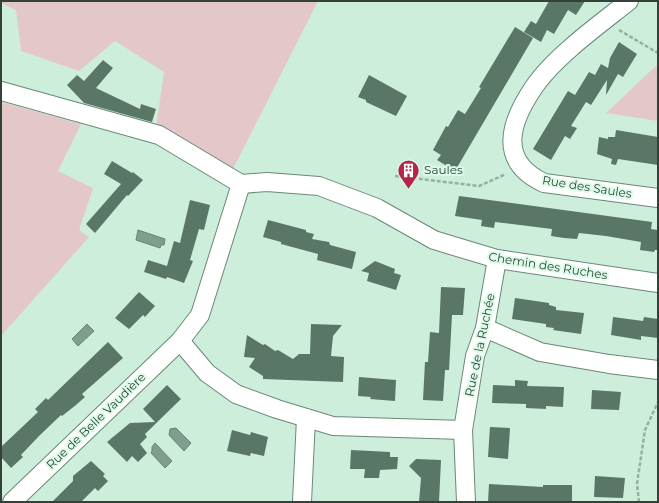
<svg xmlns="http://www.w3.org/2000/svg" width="659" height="503" font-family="Montserrat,sans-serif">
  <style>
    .green { fill: #e4c7c9 }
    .water { fill: #7f9e8d; stroke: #688274 }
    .building { fill: #597666 }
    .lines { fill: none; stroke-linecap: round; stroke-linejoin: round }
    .minor-casing { stroke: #6a8877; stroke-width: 20 }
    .path { stroke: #96afa1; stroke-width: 2.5; stroke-dasharray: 4 2; stroke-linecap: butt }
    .minor { stroke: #fff; stroke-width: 18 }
    .labels { text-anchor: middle; stroke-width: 4; stroke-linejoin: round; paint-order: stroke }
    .poi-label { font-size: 12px; fill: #344139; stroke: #dbfce9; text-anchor: start }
    .street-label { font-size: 12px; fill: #344139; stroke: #dbfce9 }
  </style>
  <rect width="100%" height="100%" fill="#ceeedc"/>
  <!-- green -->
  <g class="green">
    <polygon points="1,1 318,1 232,171 156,128 164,72 115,41 79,71 21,51 16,10 1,3"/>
    <polygon points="658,64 658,121 606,113"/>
    <polygon points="1,102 81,124 58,171 93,188 79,230 89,237 1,336"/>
  </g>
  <!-- water -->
  <g class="water">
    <polygon points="138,230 165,239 164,245 161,245 160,248 136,240"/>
    <polygon points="87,324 94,331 78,346 72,339"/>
    <polygon points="176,428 191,443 184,451 169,435 170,429"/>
    <polygon points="155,443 172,461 165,468 151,453 152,451 152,447"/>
  </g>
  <!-- building -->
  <g class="building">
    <polygon points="549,1 585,1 576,15 568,10 554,34 547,30 541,42 524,32 531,21 536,24"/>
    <polygon points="515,27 533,38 455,171 437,160 441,155 433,150 446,126 448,127 458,110 465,114 481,88 479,87"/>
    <polygon points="619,42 637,54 623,77 618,74 606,95 607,80 591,105 586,102 571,126 577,128 570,139 565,136 551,160 533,149 568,91 575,95 589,72 595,75 601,64 608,68 610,58"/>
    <polygon points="103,60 113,68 96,88 140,109 141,104 156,109 152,122 84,103 67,85 77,75 84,81"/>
    <polygon points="369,75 407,96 396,116 366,102 366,100 358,97"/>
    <polygon points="616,130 658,137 658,165 618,159 616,165 611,164 612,159 597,154 599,137 608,139 608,137 615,137"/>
    <polygon points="112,161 132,173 133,172 143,180 128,196 127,195 95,233 86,224 121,184 104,174"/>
    <polygon points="459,196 652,222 651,229 658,230 658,250 655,250 654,252 640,250 641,242 606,236 579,233 577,239 564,238 551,236 552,229 495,222 494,228 481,226 482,220 455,216"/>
    <polygon points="190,200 210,205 204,230 199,229 190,260 193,261 184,283 167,277 166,279 144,272 148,260 167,266 174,241 180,243"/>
    <polygon points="268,220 306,230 306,232 314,234 312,239 329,242 330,245 356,252 352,269 317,260 318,254 281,244 281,242 263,237"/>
    <polygon points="375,261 395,269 394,273 401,275 396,290 367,281 369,273 361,271"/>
    <polygon points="441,287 465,288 463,315 452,315 449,370 445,370 443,401 423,400 425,362 428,362 430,332 439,333"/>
    <polygon points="139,292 155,306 145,317 143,315 129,329 115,318"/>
    <polygon points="515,298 549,303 549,305 556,307 556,310 584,313 581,334 553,330 554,328 546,327 546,324 512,319"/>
    <polygon points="613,317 643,321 644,317 658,319 658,338 641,336 641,340 611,335"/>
    <polygon points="311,324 342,325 333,336 331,356 344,357 343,382 263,379 263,376 249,367 255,358 244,357 247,335 263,345 265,344 275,351 278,350 293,359 299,354 310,354"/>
    <polygon points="108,342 123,358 82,394 85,397 76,405 62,416 61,415 39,436 21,455 23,457 11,468 1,457 1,447 38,412 35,409 46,398 48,400"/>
    <polygon points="359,377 396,380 395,401 370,399 371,397 358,396"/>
    <polygon points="515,380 528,381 527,386 564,387 563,407 546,406 546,409 526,408 526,404 492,403 493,385 515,386"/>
    <polygon points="167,385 181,399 145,434 147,437 140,444 147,453 138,462 132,456 127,462 107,442 130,423 155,422 143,409"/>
    <polygon points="592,390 621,392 619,410 591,409"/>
    <polygon points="490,427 510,428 508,459 488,457"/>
    <polygon points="232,430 250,435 251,432 268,437 264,456 251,453 250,456 227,451"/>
    <polygon points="351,450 390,452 390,457 398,457 397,469 380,470 379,478 364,478 365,469 350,469"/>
    <polygon points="416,459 441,460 439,502 419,502 421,478 409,466"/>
    <polygon points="91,461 105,474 103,476 108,481 98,491 95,488 81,502 52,502 73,481 73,476"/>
    <polygon points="595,476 625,478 623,498 594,497"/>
    <polygon points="489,484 543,487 543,485 572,485 572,502 488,502"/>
  </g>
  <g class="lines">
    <defs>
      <g id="minor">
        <path d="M629,1C600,24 554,57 534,87C510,122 497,161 544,183L658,198"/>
        <polyline points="1,91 159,135 241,184 267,182 319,186 377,208 434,240 497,259 658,283"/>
        <polyline points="485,328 540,352 609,364 658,370"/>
        <polyline points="180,341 207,373 236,394 277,409 333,426 463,430"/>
        <polyline points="12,502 180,341 200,315 241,184"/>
        <polyline points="302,502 306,418"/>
        <polyline points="466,502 463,430 475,356 485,328 497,259"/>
      </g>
    </defs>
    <!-- minor casing -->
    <use href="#minor" class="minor-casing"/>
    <!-- path -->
    <g class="path">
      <polyline points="619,30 658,53"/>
      <polyline points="395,176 479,186 506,174"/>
      <polyline points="639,502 637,484 645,430 658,402"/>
    </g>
    <!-- minor -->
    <use href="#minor" class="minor"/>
  </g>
  <!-- icons -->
  <defs>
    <symbol id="building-pin" viewBox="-11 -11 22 30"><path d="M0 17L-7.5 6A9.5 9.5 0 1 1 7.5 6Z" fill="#b72546" stroke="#dbfce9"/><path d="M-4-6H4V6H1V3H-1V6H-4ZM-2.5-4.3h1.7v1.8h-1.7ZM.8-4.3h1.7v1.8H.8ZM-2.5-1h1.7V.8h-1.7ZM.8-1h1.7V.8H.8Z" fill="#fff"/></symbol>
  </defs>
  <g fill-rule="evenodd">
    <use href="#building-pin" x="396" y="158" width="25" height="34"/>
  </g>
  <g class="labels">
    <!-- poi labels -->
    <g class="poi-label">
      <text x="424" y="174">Saules</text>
    </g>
    <!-- street labels -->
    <g class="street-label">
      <text transform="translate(587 187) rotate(9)" y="4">Rue des Saules</text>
      <text transform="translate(548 266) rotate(9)" y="4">Chemin des Ruches</text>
      <text transform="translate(480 345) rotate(-78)" y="4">Rue de la Ruchée</text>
      <text transform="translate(96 421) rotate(-44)" y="4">Rue de Belle Vaudière</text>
    </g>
  </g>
  <!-- border -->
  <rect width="659" height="503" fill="none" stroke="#344139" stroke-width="4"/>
</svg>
